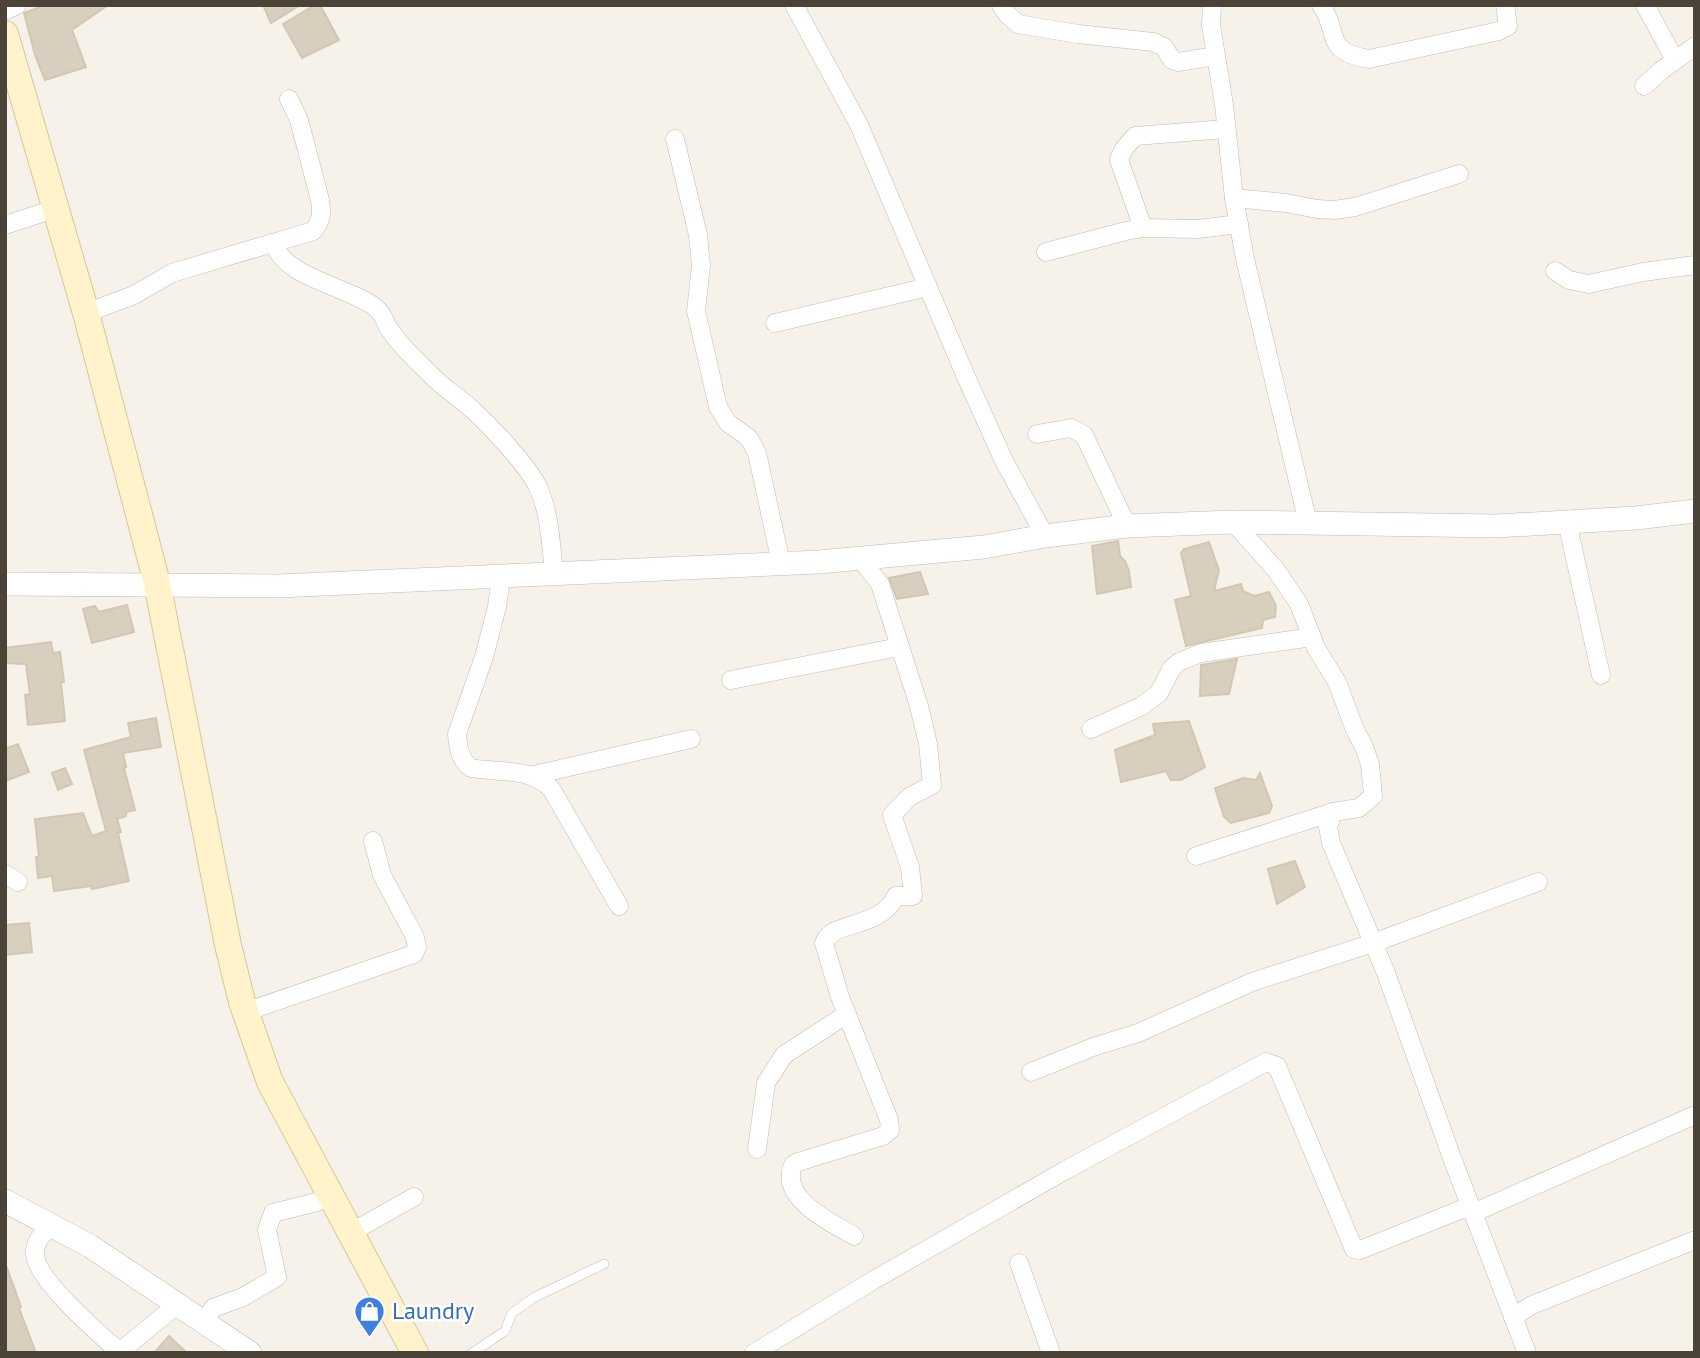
<svg xmlns="http://www.w3.org/2000/svg" width="1700" height="1358" font-family="'PT Sans',sans-serif">
  <style>
    .building { fill: #d8cfbf; stroke: #d3c7b2; stroke-width: 2 }
    .lines { fill: none; stroke-linecap: round; stroke-linejoin: round }
    .service-casing { stroke: #c2bbac; stroke-width: 10 }
    .minor-casing { stroke: #c2bbac; stroke-width: 19 }
    .tertiary-casing { stroke: #c2bbac; stroke-width: 24 }
    .secondary-casing { stroke: #d8c799; stroke-width: 28 }
    .service { stroke: #fff; stroke-width: 9 }
    .minor { stroke: #fff; stroke-width: 18 }
    .tertiary { stroke: #fff; stroke-width: 23 }
    .secondary { stroke: #fff3cb; stroke-width: 26 }
    .labels { text-anchor: middle; stroke-width: 5; stroke-linejoin: round; paint-order: stroke }
    .shop-label { font-size: 24px; fill: #366cbe; stroke: #fff; text-anchor: start }
  </style>
  <rect width="100%" height="100%" fill="#f6f2ea"/>
  <!-- building -->
  <g class="building">
    <polygon points="45,5 108,5 72,30 86,67 45,80 35,55 24,13"/>
    <polygon points="263,5 300,5 271,23"/>
    <polygon points="315,5 320,5 339,40 302,58 283,24"/>
    <polygon points="1118,541 1120,556 1125,561 1129,571 1131,587 1097,594 1092,546"/>
    <polygon points="1209,542 1219,570 1214,591 1241,584 1243,591 1254,596 1269,592 1276,606 1275,617 1263,620 1262,628 1186,646 1175,600 1191,596 1181,553 1184,549"/>
    <polygon points="920,572 928,594 897,599 889,578"/>
    <polygon points="127,605 134,632 92,643 83,609 95,606 99,612"/>
    <polygon points="51,642 53,653 60,652 64,682 61,682 65,721 28,725 25,695 30,694 26,664 5,663 5,648"/>
    <polygon points="1237,659 1229,694 1200,696 1201,665"/>
    <polygon points="156,718 161,747 123,753 126,767 124,768 135,810 126,812 126,816 117,819 121,832 118,833 129,881 92,889 91,886 54,891 52,876 38,878 36,857 39,857 35,819 83,813 92,836 106,831 84,750 131,737 128,723"/>
    <polygon points="1189,721 1205,767 1181,780 1171,780 1166,771 1121,782 1115,750 1155,735 1153,724"/>
    <polygon points="18,744 29,772 5,781 5,749"/>
    <polygon points="65,768 72,784 58,790 52,773"/>
    <polygon points="1260,773 1272,806 1269,813 1231,823 1224,817 1215,788 1243,778 1256,780"/>
    <polygon points="1295,861 1305,887 1277,904 1268,869"/>
    <polygon points="29,923 32,952 5,955 5,925"/>
    <polygon points="5,1268 7,1268 21,1307 19,1308 36,1353 5,1353"/>
    <polygon points="169,1336 187,1353 154,1353"/>
  </g>
  <g class="lines">
    <defs>
      <polyline id="service" points="472,1353 505,1331 512,1313 535,1297 604,1264"/>
      <g id="minor">
        <polyline points="794,5 859,125 967,379 1004,461 1045,536"/>
        <polyline points="1001,5 1007,14 1018,24 1078,34 1153,42 1164,47 1172,60 1178,62 1216,56"/>
        <polyline points="1212,5 1211,25 1224,105 1234,198 1245,259 1308,523"/>
        <path d="M1321,5C1341,34 1322,51 1369,59L1499,31L1508,26L1505,5"/>
        <polyline points="1645,5 1675,60"/>
        <polyline points="5,11 17,5"/>
        <polyline points="1644,86 1662,70 1695,46"/>
        <polyline points="675,139 698,235 701,265 696,311 718,407 728,423 749,438 757,453 781,563"/>
        <polyline points="1234,198 1286,203 1317,209 1335,210 1355,207 1459,174"/>
        <polyline points="5,225 42,213"/>
        <polyline points="1143,228 1119,160 1123,150 1135,136 1226,129"/>
        <path d="M275,244C282,277 352,288 376,308C383,313 385,323 390,330C400,346 416,360 430,374C443,388 460,398 475,412C492,428 526,464 537,485C550,512 551,545 554,574"/>
        <polyline points="1046,252 1126,231 1143,228 1198,229 1239,224"/>
        <polyline points="1555,271 1569,280 1589,284 1643,272 1695,265"/>
        <path d="M86,313L134,295L172,273L313,231C322,220 322,213 320,200L299,120L289,99"/>
        <polyline points="775,323 928,287"/>
        <polyline points="1037,434 1071,428 1084,435 1127,526"/>
        <polyline points="1233,522 1276,570 1299,604 1316,648 1337,682 1355,730 1364,747 1370,764 1373,796 1359,808 1333,812 1328,827 1331,843 1386,973 1452,1158 1527,1353"/>
        <polyline points="1567,522 1601,675"/>
        <path d="M501,576L497,607L484,657L457,734C458,748 460,760 471,768C499,773 532,767 552,790L619,906"/>
        <polyline points="731,680 899,647"/>
        <polyline points="1091,729 1142,706 1159,693 1172,668 1179,662 1201,653 1312,637"/>
        <polyline points="534,775 691,739"/>
        <polyline points="1196,856 1333,812"/>
        <polyline points="5,874 18,882"/>
        <polyline points="245,1012 414,954 417,947 415,937 382,875 373,841"/>
        <polyline points="1031,1072 1093,1047 1138,1033 1252,982 1373,943 1538,882"/>
        <polyline points="757,1149 766,1083 784,1055 847,1014"/>
        <polyline points="1473,1213 1695,1115"/>
        <path d="M50,1226C42,1235 35,1241 35,1253C34,1277 96,1331 114,1347L122,1350L178,1304"/>
        <polyline points="350,1233 414,1197"/>
        <path d="M854,1236C832,1223 779,1199 793,1165L798,1162L883,1136L890,1130L889,1120L840,997L824,943C831,920 880,930 896,896H913L910,867L892,815L909,797L932,785L928,744L919,706L880,584L860,558"/>
        <polyline points="1019,1263 1051,1353"/>
        <polyline points="1513,1317 1532,1305 1695,1240"/>
        <polyline points="204,1322 213,1308 243,1297 277,1277 267,1230 273,1213 317,1202"/>
        <polyline points="754,1353 872,1281 1064,1171 1266,1062 1277,1066 1354,1249 1360,1250 1470,1206"/>
      </g>
      <g id="tertiary">
        <polyline points="5,584 278,586 819,562 984,547 1045,536 1127,526 1233,522 1496,526 1636,518 1695,511"/>
        <polyline points="5,1201 90,1246 250,1353"/>
      </g>
      <polyline id="secondary" points="5,34 86,313 157,583 228,945 242,1002 270,1082 415,1353"/>
    </defs>
    <!-- service casing -->
    <use href="#service" class="service-casing"/>
    <!-- minor casing -->
    <use href="#minor" class="minor-casing"/>
    <!-- tertiary casing -->
    <use href="#tertiary" class="tertiary-casing"/>
    <!-- secondary casing -->
    <use href="#secondary" class="secondary-casing"/>
    <!-- service -->
    <use href="#service" class="service"/>
    <!-- minor -->
    <use href="#minor" class="minor"/>
    <!-- tertiary -->
    <use href="#tertiary" class="tertiary"/>
    <!-- secondary -->
    <use href="#secondary" class="secondary"/>
  </g>
  <!-- icons -->
  <defs>
    <symbol id="shop-pin" viewBox="-11 -11 22 30"><path d="M0 17L-7.5 6A9.5 9.5 0 1 1 7.5 6Z" fill="#3f7fe0" stroke="#fff"/><path d="M-5-2.5h2.3a2.7 3.5 0 0 1 5.4 0H5L5.5 6h-11ZM-1.5-2.5h3a1.5 2.3 0 0 0-3 0Z" fill="#fff"/></symbol>
  </defs>
  <g fill-rule="evenodd">
    <use href="#shop-pin" x="352" y="1294" width="35" height="47"/>
  </g>
  <g class="labels">
    <!-- shop labels -->
    <g class="shop-label">
      <text x="392" y="1319">Laundry</text>
    </g>
  </g>
  <!-- border -->
  <rect width="1700" height="1358" fill="none" stroke="#4b4338" stroke-width="14"/>
</svg>
